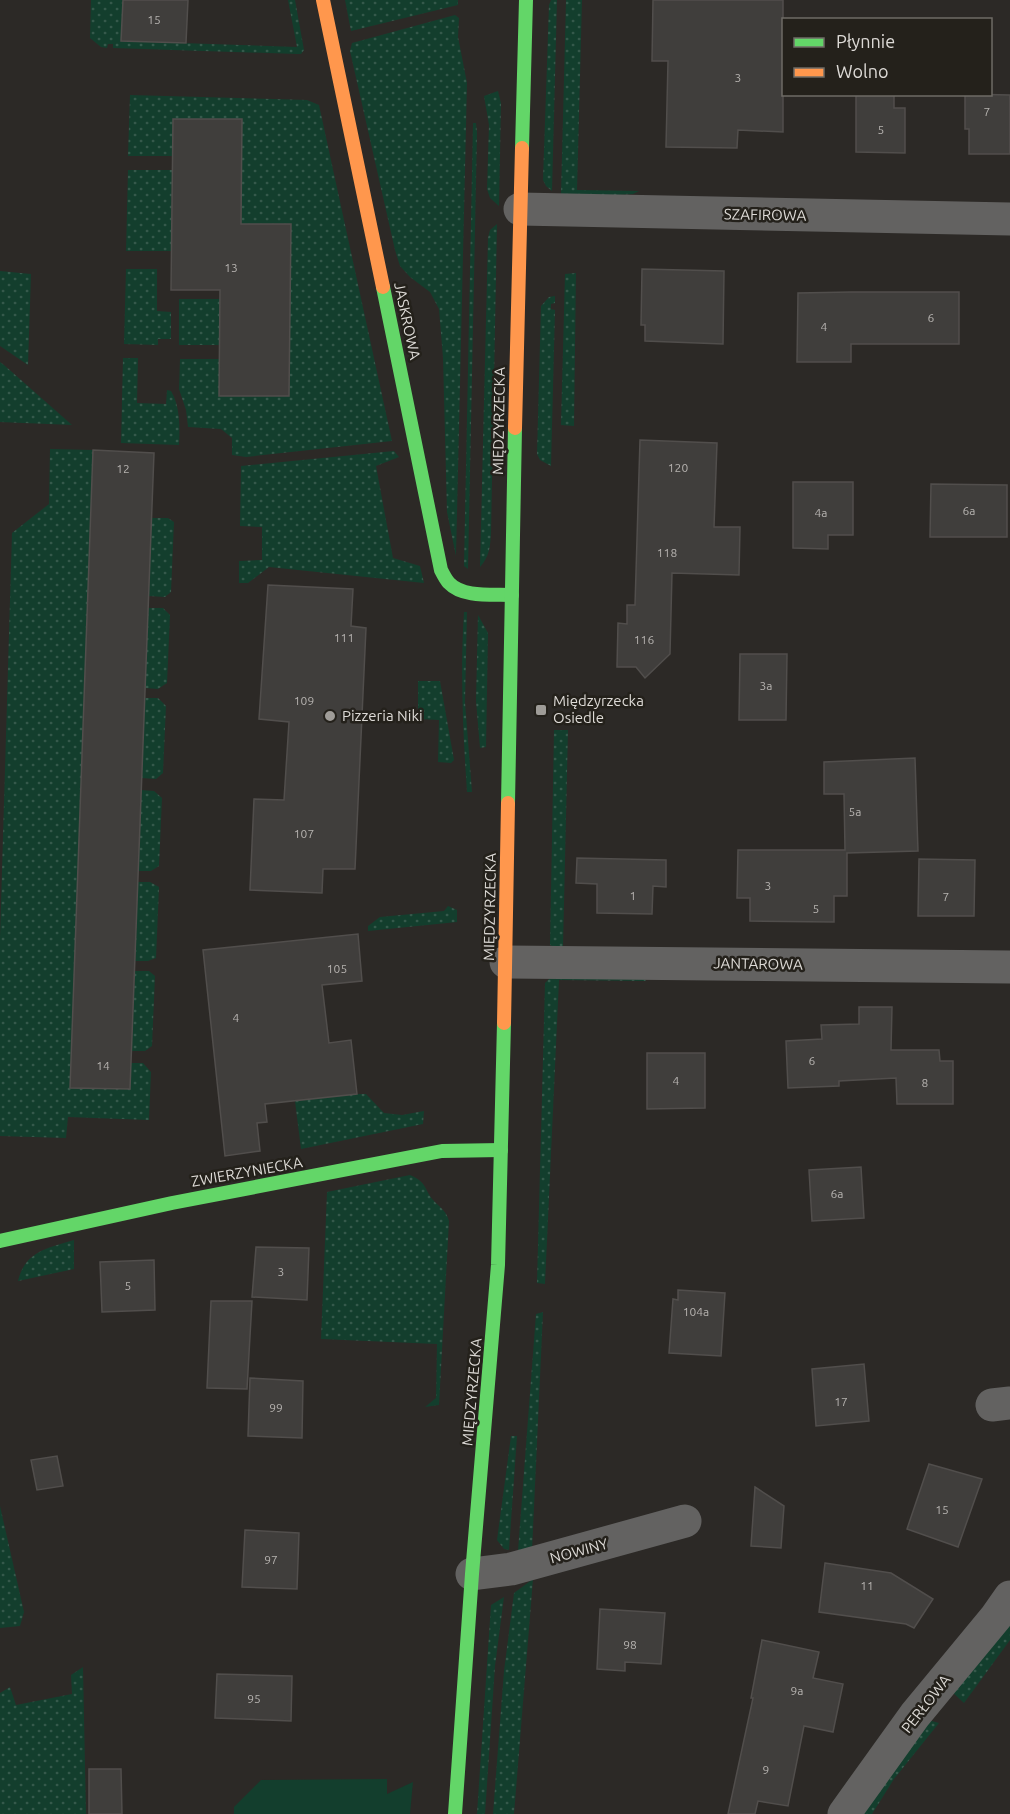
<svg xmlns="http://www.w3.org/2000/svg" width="1010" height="1814" font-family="Ubuntu,sans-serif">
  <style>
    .grass { fill: url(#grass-dots) }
    .garden { fill: #133e2d }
    .building { fill: #403e3c; stroke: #514e4c; stroke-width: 1.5 }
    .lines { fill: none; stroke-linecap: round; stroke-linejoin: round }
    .street { stroke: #636261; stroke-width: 33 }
    .fast { stroke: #63d668; stroke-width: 14 }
    .slow { stroke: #ff974d; stroke-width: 14 }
    .poi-dot { fill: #9f9c98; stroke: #24211b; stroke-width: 2 }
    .labels { text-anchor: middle; stroke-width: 5; stroke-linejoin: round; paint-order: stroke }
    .number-label { font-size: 12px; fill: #b6b3b0 }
    .street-label { font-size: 15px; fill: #dddad6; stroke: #24211b }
    .poi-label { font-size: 15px; fill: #dddad6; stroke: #24211b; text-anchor: start }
  </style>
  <defs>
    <pattern id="grass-dots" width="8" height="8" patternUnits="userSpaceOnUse" patternTransform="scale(1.5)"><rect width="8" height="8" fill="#133e2d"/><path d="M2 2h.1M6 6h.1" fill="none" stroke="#35594b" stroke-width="1.8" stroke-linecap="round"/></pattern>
  </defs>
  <rect width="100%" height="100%" fill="#2c2926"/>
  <!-- grass -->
  <g class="grass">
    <polygon points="91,0 123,0 121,41 297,47 288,0 295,0 304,50 301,54 297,54 113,48 113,44 108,44 107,48 101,47 90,38"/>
    <polygon points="345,0 458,0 458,5 351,31"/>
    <polygon points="551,0 557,0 552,191 546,186 543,180 549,5"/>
    <polygon points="566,0 582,0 577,190 639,191 633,194 571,198 561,195"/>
    <polygon points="455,15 459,18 458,37 467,83 456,556 447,512 443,358 439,309 430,292 410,277 400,266 395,250 350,51 352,43"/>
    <polygon points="498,91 501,103 499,206 490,198 487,189 489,125 484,96"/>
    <polygon points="130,95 307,100 319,105 392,441 246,457 232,455 232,438 221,429 188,427 186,410 179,389 180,359 219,359 219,395 289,396 291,225 246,224 241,233 242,119 173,119 172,156 128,156"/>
    <polygon points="473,123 476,123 477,133 468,569 464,566"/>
    <polygon points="128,170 172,170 171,251 126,251"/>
    <path d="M497,224L491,534C490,548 489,557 480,567L488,238L490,230Z"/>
    <polygon points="126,269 157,269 157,311 171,312 171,339 158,339 158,345 124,344"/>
    <polygon points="0,271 31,274 28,365 0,346"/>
    <polygon points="576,273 574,426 561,425 565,274"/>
    <polygon points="555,296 555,303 551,304 551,309 555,310 551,466 540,460 537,454 541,306 549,297"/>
    <rect x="179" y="299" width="41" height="46"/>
    <path d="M123,358H138L137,403L166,404L167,390L171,391C180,405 180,428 179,445L121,443Z"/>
    <polygon points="0,362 4,365 72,425 0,422"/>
    <polygon points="50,449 93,450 71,1088 130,1089 131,1063 143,1063 151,1072 149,1120 68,1117 66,1138 0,1136 0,938 12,533 49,504"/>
    <polygon points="394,451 399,457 376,466 393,558 420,566 424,583 269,567 248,583 239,583 239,561 262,560 262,527 240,526 241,466"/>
    <polygon points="151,518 168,518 174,522 171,592 165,597 149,596"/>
    <polygon points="148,608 163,608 170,615 167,683 158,689 145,688"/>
    <path d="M464,612H467L465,702L472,792H467C463,732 460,673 464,612Z"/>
    <polygon points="478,615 488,633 486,747 480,748 476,701"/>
    <polygon points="418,681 440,681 454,760 451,763 438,762 439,720 418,719"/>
    <polygon points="144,698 158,698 166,706 163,773 156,779 141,778"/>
    <polygon points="554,730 568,730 563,947 556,948 550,945"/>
    <polygon points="141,790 154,791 162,798 159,866 151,871 138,871"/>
    <polygon points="138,882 150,882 159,887 156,958 148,961 135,961"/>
    <polygon points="448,906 457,910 457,922 368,931 368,926 380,917 444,911"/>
    <polygon points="135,971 149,971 155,976 152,1046 145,1051 131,1051"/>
    <polygon points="642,976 646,981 559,980 545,1284 537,1283 545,983 550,978"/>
    <polygon points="357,1094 366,1094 384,1113 402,1115 424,1111 423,1124 301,1149 295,1101"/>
    <path d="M410,1175C429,1183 423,1190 435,1202C442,1209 446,1211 449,1221L439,1405L425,1407L436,1398L437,1344L321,1339L327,1192Z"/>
    <path d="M74,1240V1269L18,1281C25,1251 48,1248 74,1240Z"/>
    <polygon points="543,1312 532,1551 518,1551 536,1314"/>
    <polygon points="511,1436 517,1436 509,1550 504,1549 497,1540"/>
    <polygon points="0,1506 24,1612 20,1626 0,1628"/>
    <polygon points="533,1579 514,1814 493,1814 504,1671 514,1593"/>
    <polygon points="504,1597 495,1666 485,1814 477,1814 491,1605"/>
    <polygon points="1010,1611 1010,1640 964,1703 951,1691"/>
    <polygon points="83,1667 86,1814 0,1814 0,1693 10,1687 16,1705 72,1694 71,1675"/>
    <polygon points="928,1720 939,1723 894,1779 872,1814 858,1814"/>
  </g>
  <!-- garden -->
  <polygon class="garden" points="387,1779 387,1794 413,1782 410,1814 234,1814 234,1807 261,1780"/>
  <!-- building -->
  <g class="building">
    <polygon points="123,0 188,0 186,43 121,41"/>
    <polygon points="653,0 783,0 783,132 738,130 737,148 666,147 668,61 652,61"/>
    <polygon points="856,94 894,94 894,108 905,108 905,153 856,152"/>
    <polygon points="965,94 1010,95 1010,154 969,154 969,129 965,129"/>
    <polygon points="173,119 242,119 241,224 291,224 289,396 219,396 220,290 171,290"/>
    <polygon points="642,269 724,271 723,344 645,341 645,325 641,325"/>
    <polygon points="851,292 959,292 959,344 851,344 851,362 797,362 798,293"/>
    <polygon points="640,440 717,443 714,527 740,527 739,575 672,573 670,654 645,678 636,667 617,667 618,623 627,624 627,605 635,605"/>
    <polygon points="93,450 154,453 130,1089 70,1088"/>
    <polygon points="793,482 853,482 853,535 828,535 828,549 793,548"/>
    <polygon points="931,484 1007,485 1007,537 930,537"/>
    <polygon points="268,585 353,589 351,626 366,628 355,869 323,869 322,893 250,890 254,799 284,800 289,722 259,719"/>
    <polygon points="740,654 787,654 786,720 739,720"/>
    <polygon points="915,758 918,851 847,853 847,896 834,896 834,922 750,921 750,898 737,898 738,850 845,850 844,794 824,794 824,762"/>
    <polygon points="577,858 666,860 666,887 653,886 652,914 597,913 597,884 576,883"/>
    <polygon points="919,859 975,860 974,916 918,916"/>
    <polygon points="358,934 362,981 322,985 329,1043 351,1040 357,1094 265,1104 267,1122 257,1123 260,1151 225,1156 203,950"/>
    <polygon points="859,1007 892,1007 891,1050 939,1050 940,1061 953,1061 953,1104 897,1104 896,1078 839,1081 839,1086 788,1088 786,1041 822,1039 821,1025 859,1024"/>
    <polygon points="647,1053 705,1053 705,1108 647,1109"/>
    <polygon points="861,1167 864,1218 812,1221 809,1170"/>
    <polygon points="256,1247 309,1248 307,1300 252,1297"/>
    <polygon points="154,1260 155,1310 102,1312 100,1262"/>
    <polygon points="678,1290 725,1293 721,1356 669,1353 673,1299 678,1300"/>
    <polygon points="211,1301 252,1301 247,1389 207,1388"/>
    <polygon points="864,1364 869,1421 816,1426 812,1369"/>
    <polygon points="250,1378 303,1381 302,1438 248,1436"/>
    <polygon points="57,1456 63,1486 37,1490 31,1460"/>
    <polygon points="929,1464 982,1479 958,1547 907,1529"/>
    <polygon points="755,1487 784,1506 781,1548 751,1546"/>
    <polygon points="245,1530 299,1533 297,1589 242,1587"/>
    <polygon points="825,1563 891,1573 933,1599 914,1628 906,1624 819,1612"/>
    <polygon points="600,1609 665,1613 661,1664 625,1662 625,1671 597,1669"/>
    <polygon points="762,1640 819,1652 813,1678 843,1684 833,1732 804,1726 788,1806 758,1801 755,1814 728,1814 753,1698 751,1698"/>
    <polygon points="217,1674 292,1676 291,1721 215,1718"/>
    <polygon points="89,1769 121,1769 122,1814 89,1814"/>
  </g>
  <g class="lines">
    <!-- street -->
    <g class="street">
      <polyline points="520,209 1010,219"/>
      <polyline points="506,962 1010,967"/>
      <polyline points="992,1405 1010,1403"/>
      <polyline points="472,1574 511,1569 685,1521"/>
      <polyline points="844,1814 915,1715 996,1617 1010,1597"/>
    </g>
    <!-- fast -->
    <g class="fast">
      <polyline points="522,148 526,0"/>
      <path d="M383,287L441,570C443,574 446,580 449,583C463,598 493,594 512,595"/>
      <polyline points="508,803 515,428"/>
      <polyline points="0,1241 172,1203 442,1151 501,1150"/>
      <polyline points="455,1814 472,1574 498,1265 504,1023"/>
    </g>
    <!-- slow -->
    <g class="slow">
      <polyline points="323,0 383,287"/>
      <polyline points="515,428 522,148"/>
      <polyline points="504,1023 508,803"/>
    </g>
  </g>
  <!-- markers -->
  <g class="poi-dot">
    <rect x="535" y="704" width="12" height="12" rx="3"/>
    <circle cx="330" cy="716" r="6"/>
  </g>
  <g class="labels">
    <!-- number labels -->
    <g class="number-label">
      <text x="154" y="24">15</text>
      <text x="738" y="82">3</text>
      <text x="987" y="116">7</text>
      <text x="881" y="134">5</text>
      <text x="231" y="272">13</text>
      <text x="931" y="322">6</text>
      <text x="824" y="331">4</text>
      <text x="678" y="472">120</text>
      <text x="123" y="473">12</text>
      <text x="969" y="515">6a</text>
      <text x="821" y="517">4a</text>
      <text x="667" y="557">118</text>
      <text x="344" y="642">111</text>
      <text x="644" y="644">116</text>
      <text x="766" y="690">3a</text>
      <text x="304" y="705">109</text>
      <text x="855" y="816">5a</text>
      <text x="304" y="838">107</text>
      <text x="768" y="890">3</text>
      <text x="633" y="900">1</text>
      <text x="946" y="901">7</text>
      <text x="816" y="913">5</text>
      <text x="337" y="973">105</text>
      <text x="236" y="1022">4</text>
      <text x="812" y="1065">6</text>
      <text x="103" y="1070">14</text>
      <text x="676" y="1085">4</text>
      <text x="925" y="1087">8</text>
      <text x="837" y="1198">6a</text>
      <text x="281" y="1276">3</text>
      <text x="128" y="1290">5</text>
      <text x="696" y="1316">104a</text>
      <text x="841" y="1406">17</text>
      <text x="276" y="1412">99</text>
      <text x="942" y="1514">15</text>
      <text x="271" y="1564">97</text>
      <text x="867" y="1590">11</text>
      <text x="630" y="1649">98</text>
      <text x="797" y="1695">9a</text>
      <text x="254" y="1703">95</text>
      <text x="766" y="1774">9</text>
    </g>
    <!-- street labels -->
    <g class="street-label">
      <text transform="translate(765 215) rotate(1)" y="5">SZAFIROWA</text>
      <text transform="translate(407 321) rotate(78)" y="5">JASKROWA</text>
      <text transform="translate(499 421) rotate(-89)" y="5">MIĘDZYRZECKA</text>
      <text transform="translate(490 907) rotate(-89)" y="5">MIĘDZYRZECKA</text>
      <text transform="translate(758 964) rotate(1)" y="5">JANTAROWA</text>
      <text transform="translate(247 1172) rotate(-10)" y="5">ZWIERZYNIECKA</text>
      <text transform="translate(472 1392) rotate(-85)" y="5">MIĘDZYRZECKA</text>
      <text transform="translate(579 1551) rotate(-15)" y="5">NOWINY</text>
      <text transform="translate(926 1704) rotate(-52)" y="5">PERŁOWA</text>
    </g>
    <!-- poi labels -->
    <g class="poi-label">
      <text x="553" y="706">Międzyrzecka<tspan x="553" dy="17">Osiedle</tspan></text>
      <text x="342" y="721">Pizzeria Niki</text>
    </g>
  </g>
  <!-- legend -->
  <rect x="782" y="18" width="210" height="78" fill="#24211b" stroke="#6e6b66" stroke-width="1.5"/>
  <rect x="794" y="38" width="30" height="9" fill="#63d668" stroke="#6e6b66" stroke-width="1.5"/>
  <text x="836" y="48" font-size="18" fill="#dddad6">Płynnie</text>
  <rect x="794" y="68" width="30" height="9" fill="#ff974d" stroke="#6e6b66" stroke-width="1.5"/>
  <text x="836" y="78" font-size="18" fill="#dddad6">Wolno</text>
</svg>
